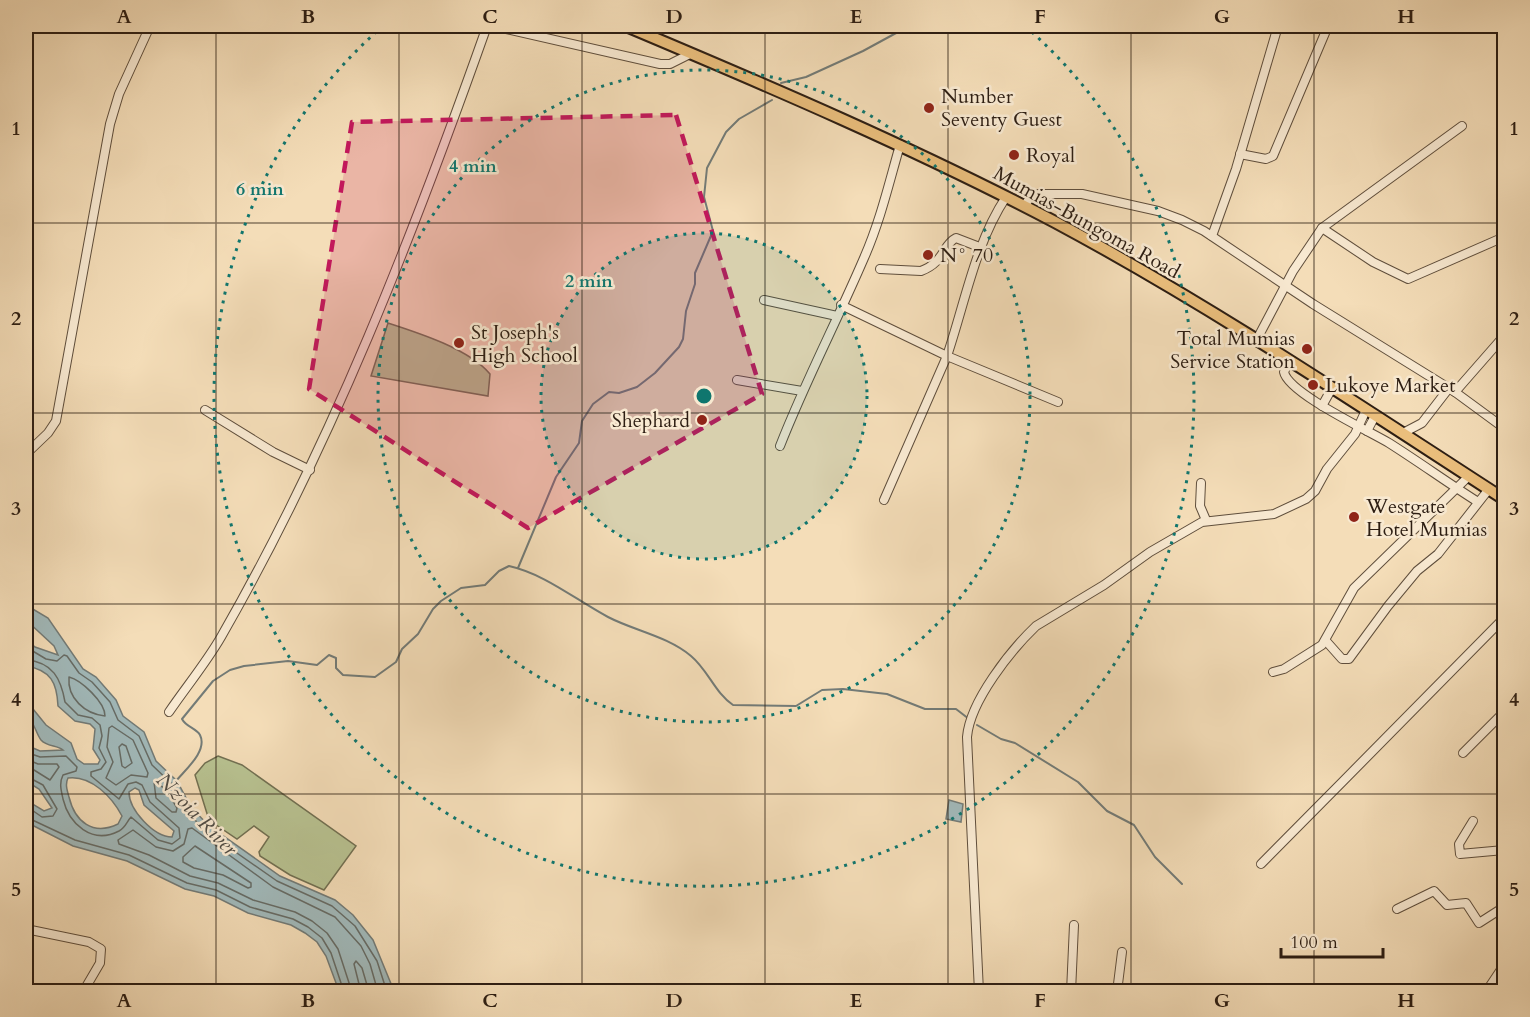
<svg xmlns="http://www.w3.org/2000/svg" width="1530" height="1017" font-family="Cardo,serif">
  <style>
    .green { fill: #b8c291; stroke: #727052; stroke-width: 1.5 }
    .water { fill: #a1b9ba; stroke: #737b77; stroke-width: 1.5; fill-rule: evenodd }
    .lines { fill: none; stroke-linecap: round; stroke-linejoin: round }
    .shore { stroke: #676c66; stroke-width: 1.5 }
    .stream { stroke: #737b77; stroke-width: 2 }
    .minor-casing { stroke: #5f4e3c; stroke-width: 10 }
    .highway-casing { stroke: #2d1e13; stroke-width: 14 }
    .minor { stroke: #f8e9d1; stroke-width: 8 }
    .highway { stroke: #eabe7c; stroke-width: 10 }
    .marked { fill: #c2185b; fill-opacity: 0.2; stroke: #c2185b; stroke-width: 4.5; stroke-dasharray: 12 8; stroke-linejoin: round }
    .grid { fill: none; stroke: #2d1e13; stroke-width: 1.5; stroke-opacity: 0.55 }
    .ring { fill: none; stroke: #0f766e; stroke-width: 3; stroke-dasharray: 3 6 }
    .poi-dot { fill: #8f2418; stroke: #f8e9d1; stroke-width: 2 }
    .labels { text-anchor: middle; stroke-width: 5; stroke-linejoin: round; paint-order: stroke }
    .poi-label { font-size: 20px; fill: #2d1e13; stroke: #f8e9d1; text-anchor: start }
    .street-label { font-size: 20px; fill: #2d1e13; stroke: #f8e9d1 }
    .water-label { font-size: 21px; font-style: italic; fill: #504c45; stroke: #f8e9d1 }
    .centre { fill: #0f766e; stroke: #f8e9d1; stroke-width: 3 }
    .ring-label { font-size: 18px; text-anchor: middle; font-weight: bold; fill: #0f766e; stroke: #f8e9d1; stroke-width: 5; stroke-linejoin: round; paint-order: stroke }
    .neatline { fill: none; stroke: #2d1e13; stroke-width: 2 }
    .grid-label { font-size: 20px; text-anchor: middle; font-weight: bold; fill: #2d1e13 }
  </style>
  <rect width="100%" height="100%" fill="#f4ddb8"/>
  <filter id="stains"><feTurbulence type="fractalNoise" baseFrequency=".00333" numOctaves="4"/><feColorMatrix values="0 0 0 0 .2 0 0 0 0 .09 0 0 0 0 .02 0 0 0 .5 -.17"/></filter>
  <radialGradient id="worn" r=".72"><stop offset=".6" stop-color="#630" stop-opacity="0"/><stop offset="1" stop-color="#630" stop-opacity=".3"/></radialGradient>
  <!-- green -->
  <g class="green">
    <path d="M388,323C419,333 469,349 490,374L488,396L371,376Z"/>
    <polygon points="218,756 242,765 356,846 324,890 290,875 260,856 259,852 269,837 254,826 237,839 209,820 195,775 205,763"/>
  </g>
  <!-- water -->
  <g class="water">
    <path d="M26,605L48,618L83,669L96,677L116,700L123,716L144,732L156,761L177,781L191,807L208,825L280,876L335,900L353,915L373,940L394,991H339L326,956L317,942L305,933L291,925L248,913L214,896L185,889L127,861L73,846L26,822V800L44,811L52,808L39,789L26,781V745L40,751L63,750C57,745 47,747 41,740C35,732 35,722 26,716V707L33,709L46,725L71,743L77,759L84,764H98L100,760L93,749L95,729L90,724L75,721L58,706C57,683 51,670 26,666V639L35,647L58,655L54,646L26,620ZM68,778C91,775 112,797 122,816L118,824C93,836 75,822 69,797C67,790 65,784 68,778ZM135,788L139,790L144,805L174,831L172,837C154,837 129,810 129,792Z"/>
    <polygon points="949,800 963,804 961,822 946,819"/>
  </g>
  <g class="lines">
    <!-- shore -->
    <g class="shore">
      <polyline points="26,647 46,659 57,661 64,655 67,656 79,673 92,682 110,702 118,720 139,736 152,765 172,784 186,810 204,830 277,881 332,906 355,926 377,961 387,992"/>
      <path d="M26,660C53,662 61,679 65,702L78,715L92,718L100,725L102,736L99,748L106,762L101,769L91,772V776L119,799L128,784L136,782L142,785L150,802L179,828L180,838L172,844L158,840L131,817C127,821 126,827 119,831C92,845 69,824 63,799C61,790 59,783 63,775L76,771L77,767L66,756L40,757L26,752"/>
      <path d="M69,677C81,680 105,702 105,716C85,714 67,698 69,677Z"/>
      <polygon points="112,726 133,740 148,773 147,777 131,775 116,785 106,778 113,762 107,747 109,728"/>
      <polygon points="122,744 126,746 132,763 125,768 122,766 119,747"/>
      <polyline points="26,759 38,764 57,764 59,767 50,780 34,770 26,768"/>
      <polyline points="26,776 43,785 57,809 53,816 42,817 26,806"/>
      <polygon points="154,782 166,789 177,808 176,812 172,812 156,798"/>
      <polyline points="26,817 75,840 129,855 187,883 216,890 250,907 293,919 308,927 322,938 331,953 344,992"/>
      <polygon points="195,846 251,883 251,887 248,888 223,875 194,868 183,862 183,857"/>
      <polyline points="352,992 338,949 327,933 312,921 295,912 253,900 218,883 190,876 149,855 119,844 118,840 133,830 156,847 173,851 184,844 188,829 192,828 273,887 335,917 361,946 370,964 378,992"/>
      <polyline points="361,992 354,964 356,961 362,968 369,992"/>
    </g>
    <!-- stream -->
    <g class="stream">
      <polyline points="781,83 806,77 863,51 909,26"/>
      <polyline points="518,568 556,477 579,443 582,421 593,404 609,392 619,393 637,387 655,373 679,347 683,339 686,311 695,284 695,273 713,231 704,197 707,168 726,132 739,119 772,100"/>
      <polyline points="977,725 1001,739 1015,743 1078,782 1107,811 1134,825 1155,857 1182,884"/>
      <path d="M176,781C185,770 208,751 200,735C196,728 186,727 182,719L213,681L230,670L244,666L288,661L317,665L329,655L336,658V668L343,675L375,677L396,662L402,649L418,634L433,609L441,601L461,588L485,585L499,571L509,566C545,574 576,600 608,617C635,631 667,636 691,656C708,670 715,693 733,705L796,706L822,690L843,689L887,694L925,709H956L969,719"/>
    </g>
    <defs>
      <g id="minor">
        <polyline points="493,26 660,64 670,64 690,54"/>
        <polyline points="1240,154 1266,159 1273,156 1328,26"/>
        <polyline points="1024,206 1030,198 1038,194 1082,194 1158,211 1182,220 1204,231 1313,304 1455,392 1504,428"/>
        <polyline points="1322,228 1373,262 1408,279 1504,237"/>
        <polyline points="1212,236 1236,169 1278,26"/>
        <path d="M880,269L921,271C945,262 942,245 956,238L982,248"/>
        <polyline points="764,300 837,316"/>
        <path d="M841,305L947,356C965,303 975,244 1006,197"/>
        <polyline points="1256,341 1293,271 1322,228 1462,126"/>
        <path d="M1289,361L1284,372C1288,393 1369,431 1389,443C1419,462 1448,483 1478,502"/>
        <polyline points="737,380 802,391"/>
        <polyline points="1455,392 1504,336"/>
        <polyline points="1322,406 1332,388"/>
        <polyline points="205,410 273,452 310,470"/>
        <polyline points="1367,431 1375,416"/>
        <polyline points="1403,433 1422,423 1449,388"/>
        <path d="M780,446C805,382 837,321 864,258C880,222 889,183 900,145"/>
        <polyline points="26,454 48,433 56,421 110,124 119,94 150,26"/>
        <polyline points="1201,483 1200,506 1206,520"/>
        <polyline points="884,500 947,356 1058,402"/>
        <polyline points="1326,641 1342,659 1349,659 1388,606 1417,571 1438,554 1489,489"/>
        <polyline points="1273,672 1284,669 1322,645 1354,588 1469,476"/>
        <path d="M169,712C186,687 206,663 221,637C332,444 413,235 487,26"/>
        <polyline points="1463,753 1504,712"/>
        <polyline points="1473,821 1459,844 1460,854 1504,850"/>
        <path d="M1261,864C1342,782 1424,700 1504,618"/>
        <polyline points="1397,909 1434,891 1447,905 1466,903 1479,923 1504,907"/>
        <polyline points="26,929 89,942 101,949 100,963 83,992"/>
        <path d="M979,992L967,737C970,701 1011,650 1036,626L1104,585L1150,552L1202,522L1274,514L1306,499L1315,491L1327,469L1355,434L1366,410"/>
        <polyline points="1071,992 1074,925"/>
        <polyline points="1117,992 1122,952"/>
        <polyline points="1486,992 1504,965"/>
      </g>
      <path id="highway" d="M626,26C771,87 916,149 1055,222C1210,305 1357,404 1504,499"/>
    </defs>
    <!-- minor casing -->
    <use href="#minor" class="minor-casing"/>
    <!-- highway casing -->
    <use href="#highway" class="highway-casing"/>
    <!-- minor -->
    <use href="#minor" class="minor"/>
    <!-- highway -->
    <use href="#highway" class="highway"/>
  </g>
  <!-- marked area -->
  <path class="marked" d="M676,115L762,394L528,528L309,389L352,122Z"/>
  <!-- grid -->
  <path class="grid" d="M216,26V992M399,26V992M582,26V992M765,26V992M948,26V992M1131,26V992M1314,26V992M26,223H1504M26,413H1504M26,604H1504M26,794H1504"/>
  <!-- distance rings -->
  <circle cx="704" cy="396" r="163" fill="#0f766e" fill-opacity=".12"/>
  <g class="ring">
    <circle cx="704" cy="396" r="163"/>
    <circle cx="704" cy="396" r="326"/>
    <path d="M1025 26A490 490 0 1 1 383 26"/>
  </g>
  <!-- markers -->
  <g class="poi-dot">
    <circle cx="929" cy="108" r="6"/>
    <circle cx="1014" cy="155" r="6"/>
    <circle cx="928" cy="255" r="6"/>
    <circle cx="459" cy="343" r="6"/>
    <circle cx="1307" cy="349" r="6"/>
    <circle cx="1313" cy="385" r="6"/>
    <circle cx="702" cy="420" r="6"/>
    <circle cx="1354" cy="517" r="6"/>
  </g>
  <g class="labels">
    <!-- poi labels -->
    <g class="poi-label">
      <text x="941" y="103">Number<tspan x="941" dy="23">Seventy Guest</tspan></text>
      <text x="1026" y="162">Royal</text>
      <text x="940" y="262">N° 70</text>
      <text x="471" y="339">St Joseph's<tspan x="471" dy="23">High School</tspan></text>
      <text x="1295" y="345" text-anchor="end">Total Mumias<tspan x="1295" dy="23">Service Station</tspan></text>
      <text x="1325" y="392">Lukoye Market</text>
      <text x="690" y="427" text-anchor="end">Shephard</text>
      <text x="1366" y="513">Westgate<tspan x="1366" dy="23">Hotel Mumias</tspan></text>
    </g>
    <!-- street labels -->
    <g class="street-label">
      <text transform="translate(1087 222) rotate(29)" y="7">Mumias-Bungoma Road</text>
    </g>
    <!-- water labels -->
    <g class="water-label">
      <text transform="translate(197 814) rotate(46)" y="7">Nzoia River</text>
    </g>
  </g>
  <circle cx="704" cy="396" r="9" class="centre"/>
  <g class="ring-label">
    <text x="473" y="172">4 min</text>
    <text x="260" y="195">6 min</text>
    <text x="589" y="287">2 min</text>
  </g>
  <!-- margin -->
  <rect width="1530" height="1017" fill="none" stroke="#f4ddb8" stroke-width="66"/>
  <!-- scale -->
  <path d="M1281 948v9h102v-9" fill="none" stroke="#2d1e13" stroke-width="3"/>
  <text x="1290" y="948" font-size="18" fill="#2d1e13" stroke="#f8e9d1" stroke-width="4.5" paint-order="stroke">100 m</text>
  <rect x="33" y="33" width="1464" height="951" class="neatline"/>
  <g class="grid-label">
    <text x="124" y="23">A</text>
    <text x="308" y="23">B</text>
    <text x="490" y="23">C</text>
    <text x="674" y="23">D</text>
    <text x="856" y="23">E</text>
    <text x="1040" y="23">F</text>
    <text x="1222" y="23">G</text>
    <text x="1406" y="23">H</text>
    <text x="16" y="135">1</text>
    <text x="1514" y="135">1</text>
    <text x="16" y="325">2</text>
    <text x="1514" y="325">2</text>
    <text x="16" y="515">3</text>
    <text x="1514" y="515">3</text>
    <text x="16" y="706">4</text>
    <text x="1514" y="706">4</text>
    <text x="16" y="896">5</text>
    <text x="1514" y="896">5</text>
    <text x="124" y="1007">A</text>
    <text x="308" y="1007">B</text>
    <text x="490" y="1007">C</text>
    <text x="674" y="1007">D</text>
    <text x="856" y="1007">E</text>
    <text x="1040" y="1007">F</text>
    <text x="1222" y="1007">G</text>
    <text x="1406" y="1007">H</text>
  </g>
  <rect width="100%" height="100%" filter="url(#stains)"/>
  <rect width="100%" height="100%" fill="url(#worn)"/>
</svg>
